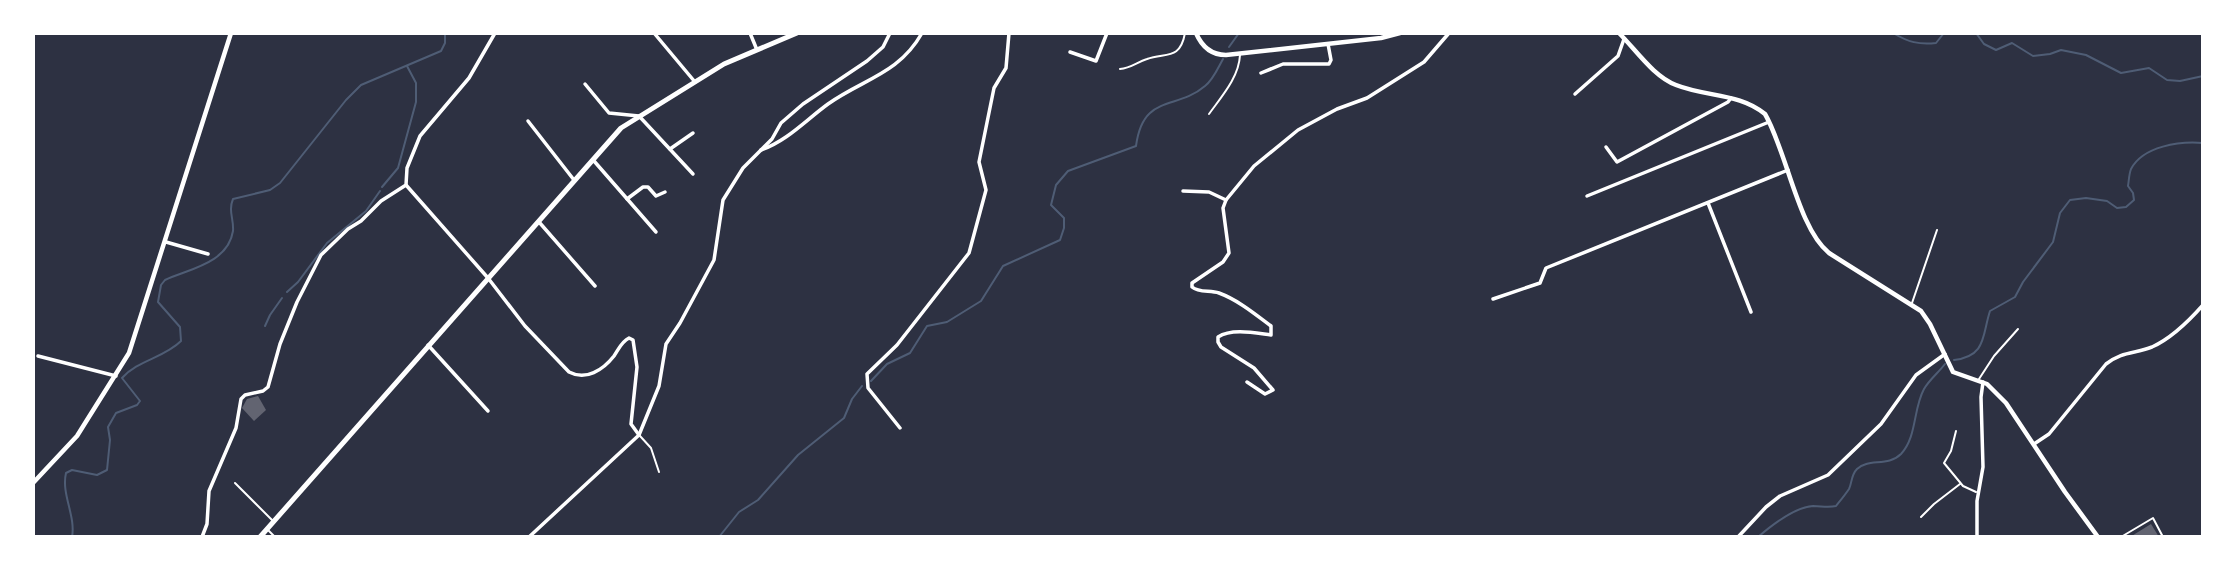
<svg xmlns="http://www.w3.org/2000/svg" width="2236" height="570" font-family="Jost,sans-serif">
  <style>
    .lines { fill: none; stroke-linecap: round; stroke-linejoin: round }
    .stream { stroke: #4f5d75; stroke-width: 2 }
    .building { fill: #626471 }
    .service { stroke: #fff; stroke-width: 2 }
    .minor { stroke: #fff; stroke-width: 3.5 }
    .secondary { stroke: #fff; stroke-width: 4.5 }
    .primary { stroke: #fff; stroke-width: 5 }
  </style>
  <rect width="100%" height="100%" fill="#2d3142"/>
  <g class="lines">
    <!-- stream -->
    <g class="stream">
      <path d="M1893,33C1908,42 1919,45 1936,43L1944,33"/>
      <polyline points="1976,33 1984,44 1996,50 2012,43 2033,56 2050,54 2061,50 2086,55 2121,73 2149,68 2167,80 2180,81 2203,76"/>
      <polyline points="1229,47 1239,33"/>
      <polyline points="382,187 398,168 416,102 416,83 407,66"/>
      <polyline points="287,292 298,282 327,243 366,211 380,191"/>
      <polyline points="265,326 270,315 282,298"/>
      <path d="M1954,360C1987,356 1982,335 1990,311L2015,297L2023,282L2053,242L2060,213L2070,200L2086,198L2107,201L2117,208L2126,207L2134,200L2133,193L2128,186C2129,180 2129,174 2131,169C2143,146 2180,141 2203,143"/>
      <path d="M871,381L887,364L910,353L927,326L947,322L981,301L1003,266L1060,240L1064,228V218L1051,205L1056,185L1068,171L1136,146C1143,93 1176,111 1205,86C1213,80 1218,68 1223,59"/>
      <path d="M72,537C76,516 61,494 66,473L72,470L97,475L107,470L110,440L108,427L116,413L137,405L140,401L122,378C138,360 164,358 181,341L180,327L158,302L161,285L165,280C189,269 228,263 233,231C234,219 228,211 233,199L270,190L280,183L346,100L361,85L441,51L445,43V33"/>
      <polyline points="719,537 739,512 758,500 798,455 844,418 852,399 862,386"/>
      <path d="M1758,537C1772,525 1795,507 1813,506C1821,506 1828,508 1836,506C1840,501 1845,495 1849,489C1852,483 1851,475 1857,469C1868,458 1888,467 1901,454C1917,437 1913,409 1924,389C1929,380 1939,372 1945,364"/>
    </g>
  </g>
  <!-- building -->
  <g class="building">
    <polygon points="258,396 266,410 254,421 242,408 247,399"/>
    <polygon points="2151,524 2159,537 2130,537"/>
  </g>
  <g class="lines">
    <!-- service -->
    <g class="service">
      <path d="M1120,69C1131,68 1137,62 1147,59C1165,52 1180,61 1185,33"/>
      <path d="M1209,114C1222,96 1239,77 1240,55"/>
      <polyline points="1912,303 1937,230"/>
      <polyline points="1979,379 1994,356 2018,329"/>
      <polyline points="1956,431 1951,451 1944,463 1963,486 1976,492"/>
      <polyline points="640,436 651,448 659,472"/>
      <polyline points="235,483 273,521"/>
      <polyline points="1921,517 1934,504 1960,484"/>
      <polyline points="268,530 275,537"/>
      <polyline points="2121,537 2153,518 2163,537"/>
    </g>
    <!-- minor -->
    <g class="minor">
      <polyline points="654,33 695,82"/>
      <polyline points="750,33 757,50"/>
      <polyline points="1070,52 1096,61 1107,33"/>
      <polyline points="1261,73 1283,64 1329,64 1331,60 1328,44"/>
      <polyline points="585,84 609,113 639,116 693,174"/>
      <polyline points="1575,94 1618,56 1624,39"/>
      <polyline points="528,121 574,180"/>
      <polyline points="1606,147 1617,162 1728,102 1731,98"/>
      <polyline points="670,149 693,133"/>
      <path d="M761,150C787,141 806,120 828,104C863,79 899,74 922,33"/>
      <polyline points="594,161 656,232"/>
      <path d="M406,185L488,278L525,326L569,372C586,381 603,370 614,356C619,349 621,342 629,338L633,340L637,367L631,424L639,435"/>
      <polyline points="1183,191 1209,192 1226,200"/>
      <polyline points="1587,196 1769,122"/>
      <polyline points="627,199 643,187 648,187 656,196 665,192"/>
      <polyline points="1708,203 1751,312"/>
      <polyline points="539,222 595,286"/>
      <polyline points="166,242 208,254"/>
      <polyline points="1493,299 1540,283 1546,268 1788,170"/>
      <polyline points="428,345 488,411"/>
      <polyline points="38,356 116,376"/>
      <path d="M1247,382L1265,394L1273,390L1254,368L1221,347L1218,342V337C1232,328 1255,333 1271,335V326C1255,314 1238,300 1219,293C1210,290 1199,293 1192,287V283L1223,262L1229,253L1223,208L1226,200L1254,166L1298,130L1337,109L1367,98L1424,62L1449,33"/>
      <polyline points="900,428 868,388 867,374 897,345 969,253 986,190 979,162 994,88 1006,68 1009,33"/>
      <path d="M2034,444L2049,434L2106,364C2123,351 2134,354 2152,347C2172,338 2188,322 2203,305"/>
      <polyline points="202,537 207,524 209,491 236,428 241,399 245,395 263,391 268,387 280,344 297,302 321,255 348,229 361,221 381,201 406,185 407,168 420,136 469,78 495,33"/>
      <polyline points="529,537 639,435 659,386 666,344 680,323 714,260 723,200 743,168 772,139 781,123 803,104 867,61 883,47 890,33"/>
      <polyline points="1738,537 1766,507 1780,496 1828,475 1881,424 1916,375 1945,354"/>
      <polyline points="1977,537 1977,501 1983,467 1981,397 1983,382"/>
    </g>
    <!-- secondary -->
    <g class="secondary">
      <path d="M1196,33C1202,47 1211,55 1226,55L1381,38L1400,33"/>
      <path d="M1619,33C1636,50 1654,77 1676,85C1706,97 1740,93 1765,114C1787,152 1798,228 1829,253L1921,311L1930,324L1953,372L1987,384L2006,403L2065,492L2098,537"/>
      <polyline points="33,483 77,436 129,353 231,33"/>
    </g>
    <!-- primary -->
    <polyline class="primary" points="260,537 621,128 724,64 797,33"/>
  </g>
  <!-- border -->
  <rect width="2236" height="570" fill="none" stroke="#ffffff" stroke-width="70"/>
</svg>
